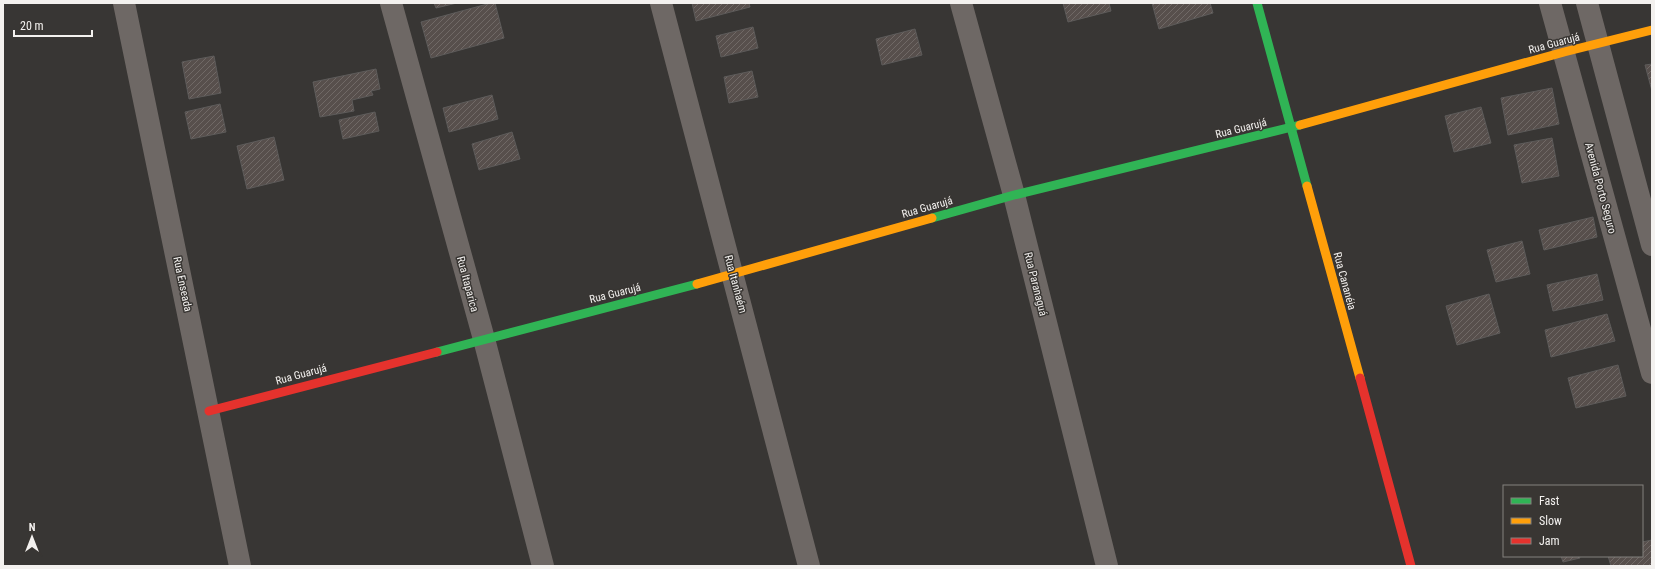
<svg xmlns="http://www.w3.org/2000/svg" width="1655" height="569" font-family="'Roboto Condensed',sans-serif">
  <style>
    .building { fill: url(#building-hatch); stroke: #5d5b5a }
    .lines { fill: none; stroke-linecap: round; stroke-linejoin: round }
    .street { stroke: #6e6865; stroke-width: 22 }
    .fast { stroke: #30b455; stroke-width: 9 }
    .slow { stroke: #ff9f0a; stroke-width: 9 }
    .jam { stroke: #e5322d; stroke-width: 9 }
    .labels { text-anchor: middle; stroke-width: 3; stroke-linejoin: round; paint-order: stroke }
    .street-label { font-size: 11px; fill: #f3f1ef; stroke: #393633 }
  </style>
  <defs>
    <pattern id="building-hatch" width="6" height="6" patternUnits="userSpaceOnUse"><rect width="6" height="6" fill="#574f4c"/><path d="M-1 1l2-2M0 6l6-6M5 7l2-2" fill="none" stroke="#706966"/></pattern>
  </defs>
  <rect width="100%" height="100%" fill="#383634"/>
  <!-- building -->
  <g class="building">
    <polygon points="434,3 457,3 436,8"/>
    <polygon points="491,3 495,3 504,38 431,58 421,22"/>
    <polygon points="692,3 749,3 750,7 696,21"/>
    <polygon points="1063,3 1109,3 1111,11 1068,22"/>
    <polygon points="1152,3 1210,3 1213,13 1159,29"/>
    <polygon points="753,27 758,48 721,57 716,36"/>
    <polygon points="915,29 922,55 882,65 876,39"/>
    <polygon points="214,56 221,93 189,99 182,62"/>
    <polygon points="1652,64 1652,91 1645,65"/>
    <polygon points="376,69 380,89 371,91 373,95 352,100 354,111 320,117 313,82"/>
    <polygon points="752,71 758,97 729,103 724,77"/>
    <polygon points="1552,88 1559,124 1508,135 1501,98"/>
    <polygon points="492,95 498,119 449,132 443,108"/>
    <polygon points="220,104 226,132 191,139 185,112"/>
    <polygon points="1481,107 1491,143 1454,152 1445,116"/>
    <polygon points="375,112 379,131 343,139 339,120"/>
    <polygon points="512,132 520,159 479,170 472,144"/>
    <polygon points="274,137 284,180 247,189 237,146"/>
    <polygon points="1552,138 1559,176 1522,183 1514,145"/>
    <polygon points="1593,217 1597,237 1544,250 1539,230"/>
    <polygon points="1522,241 1530,274 1496,282 1487,250"/>
    <polygon points="1597,274 1603,300 1553,311 1547,285"/>
    <polygon points="1489,294 1500,333 1457,345 1446,306"/>
    <polygon points="1607,314 1615,341 1551,357 1545,330"/>
    <polygon points="1618,365 1626,396 1576,408 1568,378"/>
    <polygon points="1652,540 1652,566 1611,566 1608,556 1642,556 1642,542"/>
    <polygon points="1561,556 1579,556 1580,558 1563,562"/>
  </g>
  <g class="lines">
    <!-- street -->
    <g class="street">
      <polyline points="124,3 240,566"/>
      <polyline points="391,3 484,339 543,566"/>
      <polyline points="661,3 809,566"/>
      <polyline points="961,3 1014,195 1107,566"/>
      <polyline points="1550,3 1652,373"/>
      <polyline points="1587,3 1652,245"/>
    </g>
    <!-- fast -->
    <g class="fast">
      <polyline points="1257,3 1307,186"/>
      <polyline points="932,218 1014,195 1300,125"/>
      <polyline points="437,352 697,284"/>
    </g>
    <!-- slow -->
    <g class="slow">
      <polyline points="1300,125 1564,52 1652,30"/>
      <polyline points="1307,186 1360,378"/>
      <polyline points="697,284 932,218"/>
    </g>
    <!-- jam -->
    <g class="jam">
      <polyline points="1360,378 1411,566"/>
      <polyline points="209,411 437,352"/>
    </g>
  </g>
  <g class="labels">
    <!-- street labels -->
    <g class="street-label">
      <text transform="translate(1554 43) rotate(-15)" y="4">Rua Guarujá</text>
      <text transform="translate(1241 128) rotate(-14)" y="4">Rua Guarujá</text>
      <text transform="translate(1601 188) rotate(75)" y="4">Avenida Porto Seguro</text>
      <text transform="translate(927 207) rotate(-16)" y="4">Rua Guarujá</text>
      <text transform="translate(1345 281) rotate(75)" y="4">Rua Cananéia</text>
      <text transform="translate(183 284) rotate(78)" y="4">Rua Enseada</text>
      <text transform="translate(468 284) rotate(75)" y="4">Rua Itaparica</text>
      <text transform="translate(736 284) rotate(75)" y="4">Rua Itanhaém</text>
      <text transform="translate(1036 284) rotate(76)" y="4">Rua Paranaguá</text>
      <text transform="translate(615 293) rotate(-14)" y="4">Rua Guarujá</text>
      <text transform="translate(301 374) rotate(-15)" y="4">Rua Guarujá</text>
    </g>
  </g>
  <!-- border -->
  <rect width="1655" height="569" fill="none" stroke="#f3f1ef" stroke-width="8"/>
  <!-- legend -->
  <rect x="1503" y="485" width="140" height="72" fill="#393633" stroke="#83817e"/>
  <rect x="1511" y="498" width="20" height="6" fill="#30b455" stroke="#83817e"/>
  <text x="1539" y="505" font-size="12" fill="#f3f1ef">Fast</text>
  <rect x="1511" y="518" width="20" height="6" fill="#ff9f0a" stroke="#83817e"/>
  <text x="1539" y="525" font-size="12" fill="#f3f1ef">Slow</text>
  <rect x="1511" y="538" width="20" height="6" fill="#e5322d" stroke="#83817e"/>
  <text x="1539" y="545" font-size="12" fill="#f3f1ef">Jam</text>
  <!-- north arrow -->
  <g transform="translate(32 537)" stroke="#393633" stroke-width="3" paint-order="stroke">
  <path d="M0-3L7 15L0 10L-7 15Z" fill="#f3f1ef"/>
  <text y="-6" font-size="11" font-weight="bold" text-anchor="middle" fill="#f3f1ef">N</text>
  </g>
  <!-- scale -->
  <path d="M14 30v6h78v-6" fill="none" stroke="#f3f1ef" stroke-width="2"/>
  <text x="20" y="30" font-size="12" fill="#f3f1ef" stroke="#393633" stroke-width="3" paint-order="stroke">20 m</text>
</svg>
